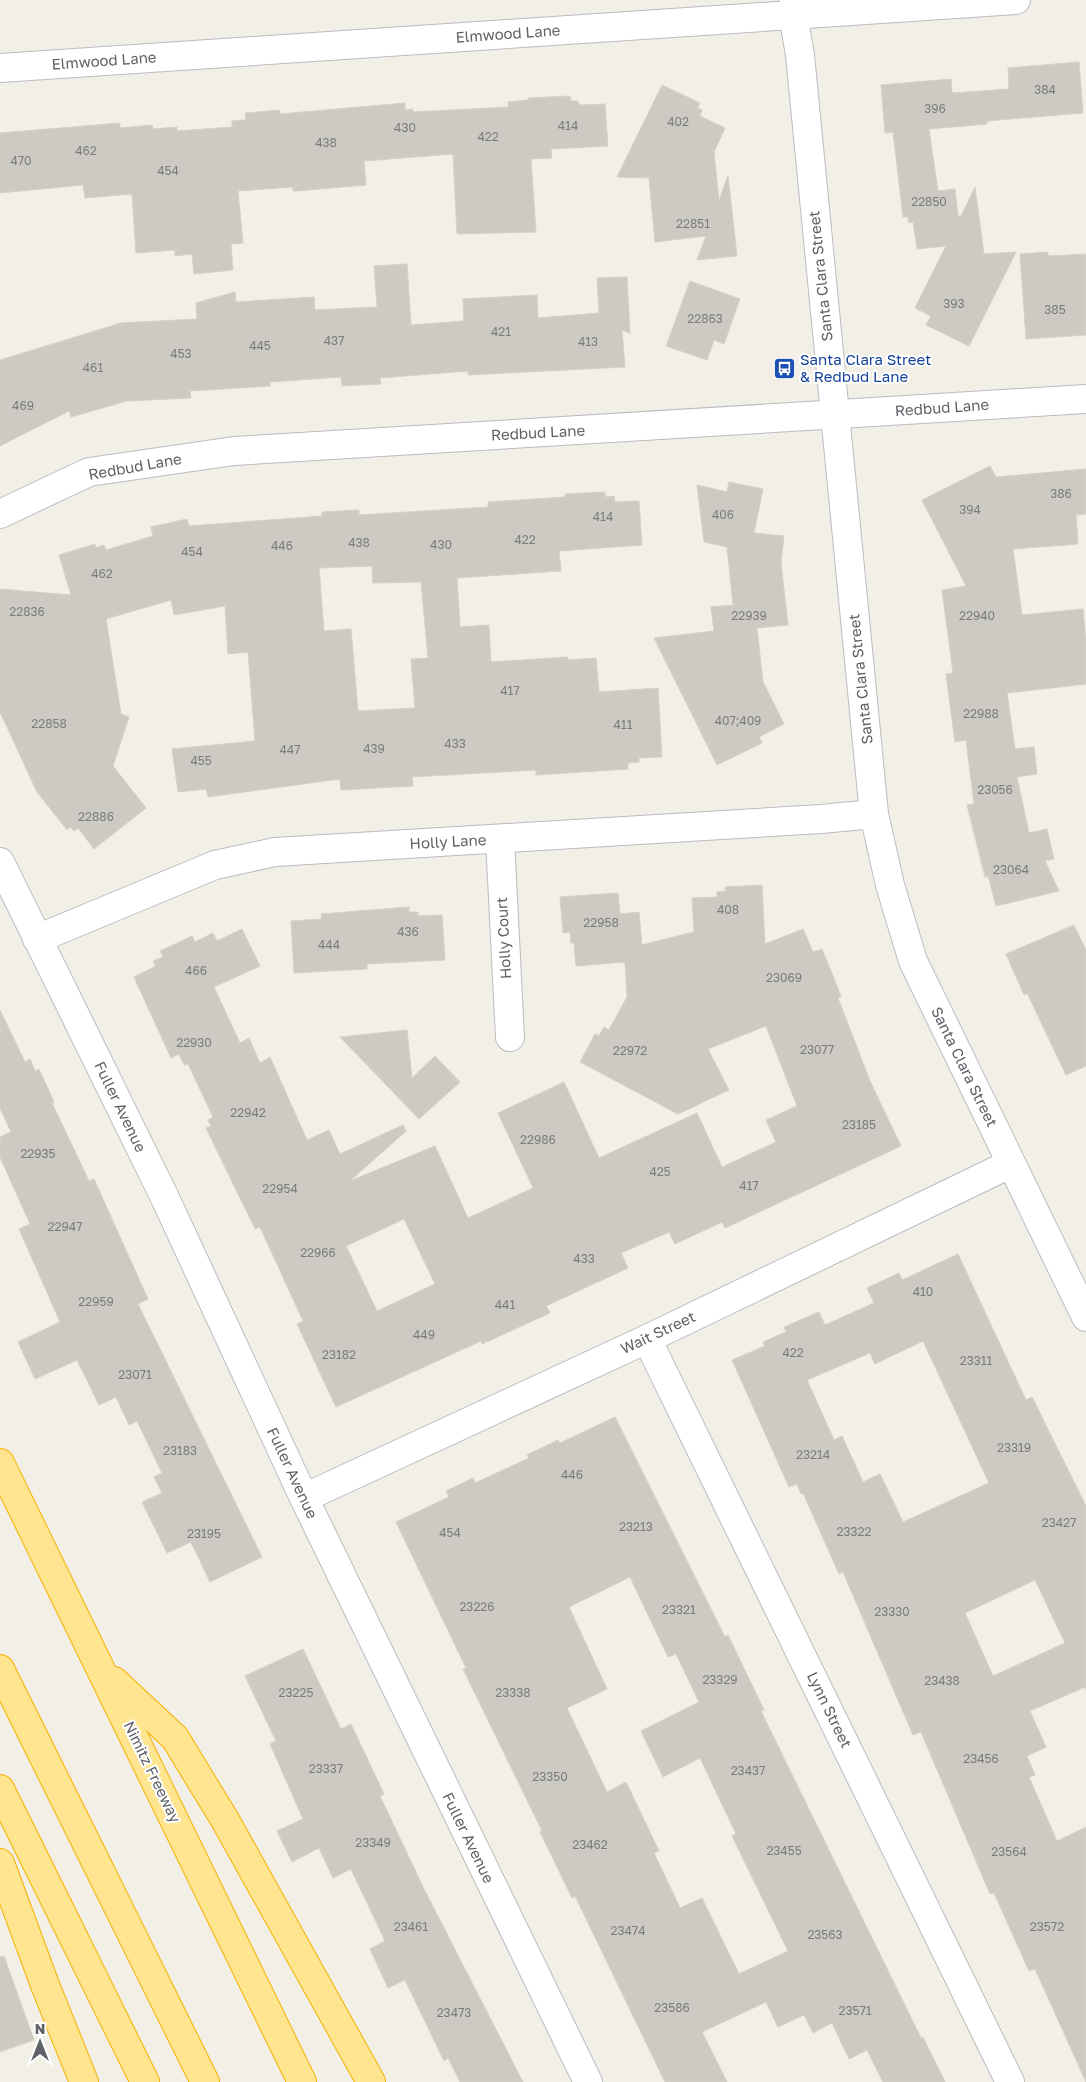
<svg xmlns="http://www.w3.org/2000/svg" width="1086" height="2082" font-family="'Golos Text',sans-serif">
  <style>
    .building { fill: #cccac3; stroke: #d6d1c4; fill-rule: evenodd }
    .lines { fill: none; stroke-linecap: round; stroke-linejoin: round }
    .minor-casing { stroke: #b9bcc0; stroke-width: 30 }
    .secondary-casing { stroke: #babdc2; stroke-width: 30 }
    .motorway-casing { stroke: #f7b000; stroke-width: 30 }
    .minor { stroke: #fff; stroke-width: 28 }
    .secondary { stroke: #fff; stroke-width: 28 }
    .motorway { stroke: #ffe58f; stroke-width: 28 }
    .labels { text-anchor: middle; stroke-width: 4; stroke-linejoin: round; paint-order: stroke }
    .number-label { font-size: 12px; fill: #7a7c7e }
    .street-label { font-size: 15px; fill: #5e6267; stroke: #fff }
    .transit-label { font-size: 15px; fill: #164399; stroke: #fff; text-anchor: start }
  </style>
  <rect width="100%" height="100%" fill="#f1efe6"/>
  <!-- building -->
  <g class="building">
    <polygon points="1079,62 1083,113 987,121 987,124 929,129 938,191 955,189 958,216 961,216 975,187 984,254 1016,252 969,346 926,325 931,316 915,308 946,246 917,249 913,222 909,223 908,217 903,217 893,132 885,133 881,85 951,79 952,93 1009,89 1008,68"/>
    <polygon points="662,85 700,103 697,108 702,110 700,116 725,128 714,152 719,201 728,175 737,256 697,260 706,236 655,242 649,178 617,177"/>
    <polygon points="570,96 571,101 578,101 579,105 605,104 608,146 551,149 552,158 531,159 536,232 457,234 453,154 364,161 366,185 296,191 293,191 293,187 238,191 243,243 231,244 233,270 194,274 192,254 175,256 175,250 136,253 132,194 85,198 83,185 0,193 0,133 120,123 120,128 152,125 153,129 177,127 177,131 232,127 232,121 246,120 245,113 280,110 280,114 405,103 405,110 413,109 413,112 509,107 508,102 529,100 528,98"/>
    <polygon points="1048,252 1048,256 1086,254 1086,335 1026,339 1020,254"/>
    <polygon points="407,264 411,325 464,321 463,299 537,295 538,318 599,313 597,278 627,277 630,333 622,330 625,367 468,375 468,371 380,378 381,384 342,386 341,377 270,382 270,386 190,391 191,398 127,401 71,417 69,411 0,446 0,360 121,323 197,319 196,303 235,292 236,302 314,297 315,310 377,307 374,266"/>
    <polygon points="690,281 740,299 724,344 714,340 707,360 666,346"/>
    <polygon points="990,466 996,477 1086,469 1086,514 1076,515 1078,544 1013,549 1022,615 1083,609 1086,643 1086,684 1007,693 1015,749 1034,747 1037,774 1017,777 1029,833 1047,829 1054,859 1045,861 1059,891 996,906 988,876 985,877 967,805 974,804 966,740 955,742 946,674 953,673 942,590 966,586 922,500"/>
    <polygon points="729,482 763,489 754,533 784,536 781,563 788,625 757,628 763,682 784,724 759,737 762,743 717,765 654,638 714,631 711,607 733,605 727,547 704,542 697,485 727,492"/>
    <path d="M605,492V497L614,496L615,502L639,501L642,545L559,551L561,571L457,578L460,627L489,625L491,662L568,657V660L596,658L599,692L658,688L662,757L639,758V762L628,763V769L536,775V770L412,777L413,786L341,790L340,779L208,797L206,789L178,792L172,749L255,741L248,652L228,654L225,606L174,615L171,600L106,619L121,714L129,717L113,766L146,808L94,849L78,828L74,831L70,827L67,830L37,792L0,712V589L71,595L59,555L95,544L96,548L104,545L106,550L153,536L151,527L187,519L189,526L322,516V512L359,510V515L488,507V502L565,497V494ZM372,566L373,583L421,582L428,658L411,659L415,708L358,711L351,629L324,631L319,568Z"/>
    <path d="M762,885L765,944L803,929L813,952L822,949L841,996L838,998L870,1081L901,1146L725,1228L722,1222L675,1244L669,1232L621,1253L628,1268L546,1306L550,1313L482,1344L481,1341L336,1407L297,1324L303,1321L260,1227L255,1229L206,1128L211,1126L208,1120L213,1117L188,1064L184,1065L179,1054L171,1058L134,977L156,966L153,961L163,957L160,951L192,936L195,942L213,933L217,941L242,929L260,966L214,987L240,1043L249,1038L260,1063L270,1057L307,1140L329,1130L340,1154L403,1125L406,1131L350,1181L435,1146L468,1218L533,1188L498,1113L564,1082L599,1158L697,1113L722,1167L776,1142L766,1120L797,1106L766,1026L708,1049L729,1090L678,1114L580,1062L595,1034L599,1036L604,1027L609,1030L627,997L625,962L576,966L574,943H571L570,932L563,933L560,897L618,893L620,914L639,912L642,945L694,932L692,898L717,897V892L725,891V887ZM404,1219L435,1284L377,1311L346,1246Z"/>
    <polygon points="409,907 409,912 418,912 418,916 442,915 445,960 367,964 367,969 294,973 291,921 322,919 321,914"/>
    <polygon points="1074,925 1086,950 1086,1066 1066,1075 1027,993 1024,995 1006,954"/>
    <polygon points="0,1010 25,1062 30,1059 35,1071 39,1069 54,1102 52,1103 89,1181 94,1179 148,1299 138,1304 262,1557 210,1582 191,1542 167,1553 142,1502 162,1493 154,1477 162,1473 137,1421 129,1425 116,1397 99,1405 77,1360 35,1379 18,1342 60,1322 19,1229 30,1224 0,1157 0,1137 11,1132 0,1108"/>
    <polygon points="407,1030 412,1078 435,1056 460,1082 419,1119 340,1037"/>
    <path d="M958,1254L1026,1400L1032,1397L1086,1506V1690L1085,1687L1030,1711L1046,1747L1027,1756L1035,1775L1029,1777L1057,1841L1086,1827V2082L1035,1969L1029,1971L994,1893L990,1894L921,1732L913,1735L843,1572L839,1574L803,1493L801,1494L797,1484L789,1487L732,1360L765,1346L763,1342L786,1332L784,1327L819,1312L825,1325L874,1303L867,1288L899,1273L902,1280ZM923,1341L989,1483L903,1522L880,1474L863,1482L842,1436L834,1440L807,1380L870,1353L875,1364ZM1035,1580L1065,1643L993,1676L965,1613Z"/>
    <path d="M615,1417L725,1637L728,1635L764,1710L761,1711L805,1801L921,2038L923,2037L945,2082H883L867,2050L849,2059L832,2023L813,2033L804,2015L778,2027L766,2002L702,2032L727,2082H665L575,1896L572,1898L540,1832L542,1831L463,1669L466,1668L396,1522L449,1497L446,1491L473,1478L475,1483L529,1458L527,1455L558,1440L560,1443ZM630,1577L668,1657L676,1654L699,1702L641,1731L663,1777L700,1758L736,1834L732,1836L788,1951L739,1974L702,1898L680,1908L654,1853L659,1851L626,1782L607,1792L567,1708L607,1689L569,1607Z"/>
    <polygon points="303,1649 341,1729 351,1724 384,1794 380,1796 424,1889 523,2082 460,2082 448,2058 444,2061 405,1980 388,1988 370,1949 385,1941 351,1869 333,1878 319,1848 292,1862 277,1831 303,1819 270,1744 276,1741 245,1676"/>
    <polygon points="4,1956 34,2040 0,2052 0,1957"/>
  </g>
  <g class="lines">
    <defs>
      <g id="minor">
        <polyline points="0,68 1016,0"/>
        <polyline points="0,514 89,472 234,451 1086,399"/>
        <polyline points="500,839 510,1037"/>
        <polyline points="0,862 165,1198 304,1498 588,2082"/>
        <polyline points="37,939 215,865 275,852 821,819 874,814"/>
        <polyline points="647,1339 1010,2082"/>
        <polyline points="304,1498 647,1339 1010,1164"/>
      </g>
      <polyline id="secondary" points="794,0 793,14 800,55 874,814 890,885 913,961 1086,1317"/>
      <g id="motorway">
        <polyline points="0,1463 302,2082"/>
        <polyline points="0,1669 205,2082"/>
        <polyline points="114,1681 175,1738 225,1820 371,2082"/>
        <polyline points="0,1789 145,2082"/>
        <polyline points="0,1863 45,1985 84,2082"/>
      </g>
    </defs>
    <!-- minor casing -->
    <use href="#minor" class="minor-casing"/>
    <!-- secondary casing -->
    <use href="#secondary" class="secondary-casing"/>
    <!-- motorway casing -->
    <use href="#motorway" class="motorway-casing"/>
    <!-- minor -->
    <use href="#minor" class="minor"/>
    <!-- secondary -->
    <use href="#secondary" class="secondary"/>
    <!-- motorway -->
    <use href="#motorway" class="motorway"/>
  </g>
  <!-- icons -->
  <defs>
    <symbol id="bus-square" viewBox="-11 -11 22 22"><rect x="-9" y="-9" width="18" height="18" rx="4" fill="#1a4fb4" stroke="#fff"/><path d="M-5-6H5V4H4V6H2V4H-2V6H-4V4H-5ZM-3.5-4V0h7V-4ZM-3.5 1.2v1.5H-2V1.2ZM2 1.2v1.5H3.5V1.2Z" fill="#fff"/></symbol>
  </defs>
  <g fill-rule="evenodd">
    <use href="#bus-square" x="772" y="356" width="25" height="25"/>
  </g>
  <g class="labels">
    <!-- number labels -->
    <g class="number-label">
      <text x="1045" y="94">384</text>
      <text x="935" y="113">396</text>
      <text x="678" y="126">402</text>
      <text x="568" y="130">414</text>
      <text x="405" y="132">430</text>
      <text x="488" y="141">422</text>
      <text x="326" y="147">438</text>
      <text x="86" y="155">462</text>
      <text x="21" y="165">470</text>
      <text x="168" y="175">454</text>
      <text x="929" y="206">22850</text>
      <text x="693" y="228">22851</text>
      <text x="954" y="308">393</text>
      <text x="1055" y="314">385</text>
      <text x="705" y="323">22863</text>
      <text x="501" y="336">421</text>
      <text x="334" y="345">437</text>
      <text x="588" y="346">413</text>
      <text x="260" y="350">445</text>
      <text x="181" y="358">453</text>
      <text x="93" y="372">461</text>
      <text x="23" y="410">469</text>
      <text x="1061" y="498">386</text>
      <text x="970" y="514">394</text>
      <text x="723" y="519">406</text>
      <text x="603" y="521">414</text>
      <text x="525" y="544">422</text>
      <text x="359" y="547">438</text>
      <text x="441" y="549">430</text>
      <text x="282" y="550">446</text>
      <text x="192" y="556">454</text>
      <text x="102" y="578">462</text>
      <text x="27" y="616">22836</text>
      <text x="749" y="620">22939</text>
      <text x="977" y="620">22940</text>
      <text x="510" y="695">417</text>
      <text x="981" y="718">22988</text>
      <text x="738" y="725">407;409</text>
      <text x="49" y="728">22858</text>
      <text x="623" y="729">411</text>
      <text x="455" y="748">433</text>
      <text x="374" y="753">439</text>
      <text x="290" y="754">447</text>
      <text x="201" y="765">455</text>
      <text x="995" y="794">23056</text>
      <text x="96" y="821">22886</text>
      <text x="1011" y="874">23064</text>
      <text x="728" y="914">408</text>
      <text x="601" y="927">22958</text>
      <text x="408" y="936">436</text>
      <text x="329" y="949">444</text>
      <text x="196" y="975">466</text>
      <text x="784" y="982">23069</text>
      <text x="194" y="1047">22930</text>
      <text x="817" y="1054">23077</text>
      <text x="630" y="1055">22972</text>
      <text x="248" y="1117">22942</text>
      <text x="859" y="1129">23185</text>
      <text x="538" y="1144">22986</text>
      <text x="38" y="1158">22935</text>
      <text x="660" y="1176">425</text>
      <text x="749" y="1190">417</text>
      <text x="280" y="1193">22954</text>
      <text x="65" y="1231">22947</text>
      <text x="318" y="1257">22966</text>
      <text x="584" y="1263">433</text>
      <text x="923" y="1296">410</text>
      <text x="96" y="1306">22959</text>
      <text x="505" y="1309">441</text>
      <text x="424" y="1339">449</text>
      <text x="793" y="1357">422</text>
      <text x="339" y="1359">23182</text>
      <text x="976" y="1365">23311</text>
      <text x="135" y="1379">23071</text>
      <text x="1014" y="1452">23319</text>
      <text x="180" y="1455">23183</text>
      <text x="813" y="1459">23214</text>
      <text x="572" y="1479">446</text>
      <text x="1059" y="1527">23427</text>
      <text x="636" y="1531">23213</text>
      <text x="854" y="1536">23322</text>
      <text x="450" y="1537">454</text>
      <text x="204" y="1538">23195</text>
      <text x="477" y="1611">23226</text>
      <text x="679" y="1614">23321</text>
      <text x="892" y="1616">23330</text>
      <text x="720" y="1684">23329</text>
      <text x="942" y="1685">23438</text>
      <text x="296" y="1697">23225</text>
      <text x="513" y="1697">23338</text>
      <text x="981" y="1763">23456</text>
      <text x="326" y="1773">23337</text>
      <text x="748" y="1775">23437</text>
      <text x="550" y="1781">23350</text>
      <text x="373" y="1847">23349</text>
      <text x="590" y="1849">23462</text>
      <text x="784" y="1855">23455</text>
      <text x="1009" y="1856">23564</text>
      <text x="411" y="1931">23461</text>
      <text x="1047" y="1931">23572</text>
      <text x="628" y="1935">23474</text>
      <text x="825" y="1939">23563</text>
      <text x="672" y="2012">23586</text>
      <text x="855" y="2015">23571</text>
      <text x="454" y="2017">23473</text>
    </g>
    <!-- street labels -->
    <g class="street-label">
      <text transform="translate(508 34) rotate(-4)" y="5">Elmwood Lane</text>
      <text transform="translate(104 61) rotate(-4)" y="5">Elmwood Lane</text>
      <text transform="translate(821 276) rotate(-96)" y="5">Santa Clara Street</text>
      <text transform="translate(942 408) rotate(-4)" y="5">Redbud Lane</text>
      <text transform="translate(538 433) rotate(-3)" y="5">Redbud Lane</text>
      <text transform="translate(135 467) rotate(-10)" y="5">Redbud Lane</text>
      <text transform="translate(861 679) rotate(-96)" y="5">Santa Clara Street</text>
      <text transform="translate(448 842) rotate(-3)" y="5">Holly Lane</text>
      <text transform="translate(504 938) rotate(-93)" y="5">Holly Court</text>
      <text transform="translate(964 1067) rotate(64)" y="5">Santa Clara Street</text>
      <text transform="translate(120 1107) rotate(64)" y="5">Fuller Avenue</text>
      <text transform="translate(658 1333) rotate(-25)" y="5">Wait Street</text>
      <text transform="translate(292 1473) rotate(65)" y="5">Fuller Avenue</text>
      <text transform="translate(829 1710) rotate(64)" y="5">Lynn Street</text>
      <text transform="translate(152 1772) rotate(64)" y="5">Nimitz Freeway</text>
      <text transform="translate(468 1838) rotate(64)" y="5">Fuller Avenue</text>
    </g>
    <!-- transit labels -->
    <g class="transit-label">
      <text x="800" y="365">Santa Clara Street<tspan x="800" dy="17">&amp; Redbud Lane</tspan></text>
    </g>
  </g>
  <!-- north arrow -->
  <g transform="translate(40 2042)" stroke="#ffffff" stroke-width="4" paint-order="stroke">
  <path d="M0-4L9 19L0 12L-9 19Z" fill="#5e6267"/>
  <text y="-8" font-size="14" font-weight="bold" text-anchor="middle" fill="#5e6267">N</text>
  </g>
</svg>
